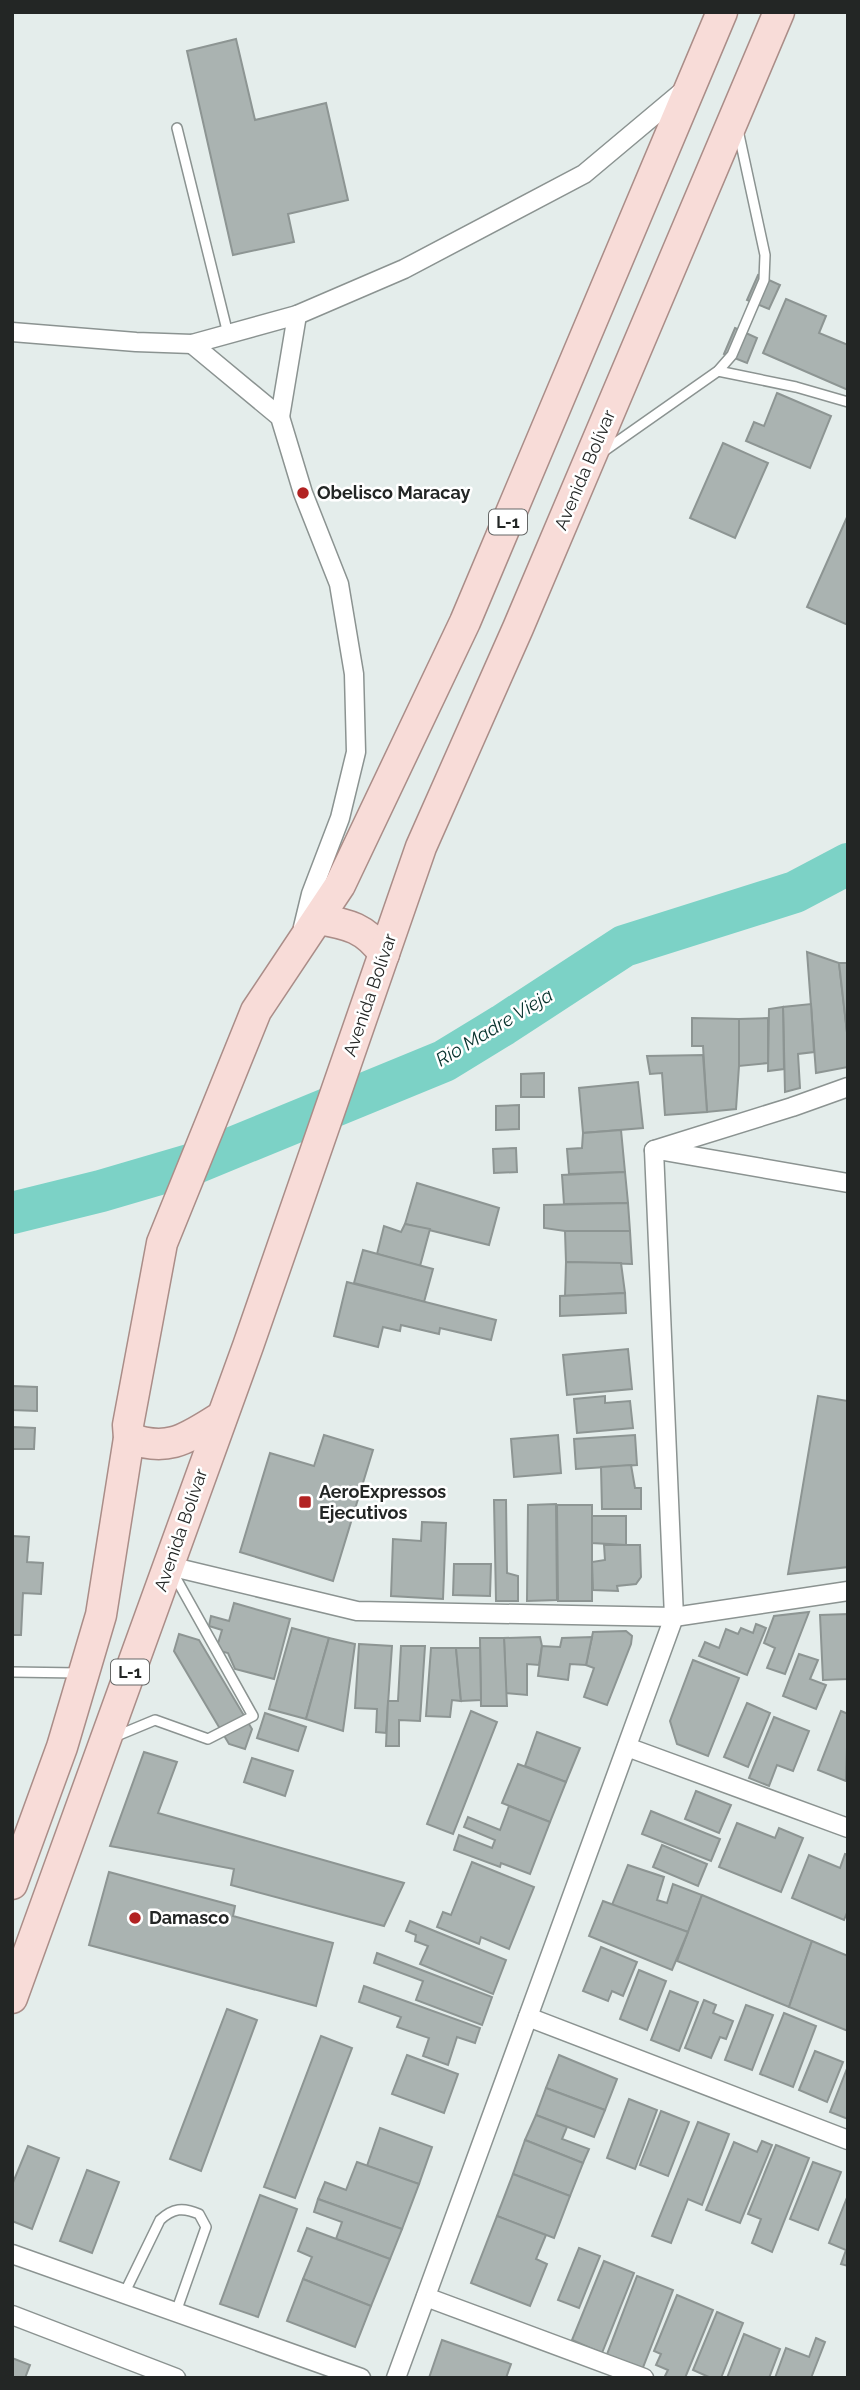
<svg xmlns="http://www.w3.org/2000/svg" width="860" height="2390" font-family="Raleway,sans-serif">
  <style>
    .lines { fill: none; stroke-linecap: round; stroke-linejoin: round }
    .river { stroke: #7cd2c6; stroke-width: 42 }
    .building { fill: #aab3b1; stroke: #8d9593; stroke-width: 2 }
    .lane-casing { stroke: #8b9391; stroke-width: 12 }
    .street-casing { stroke: #8b9391; stroke-width: 21 }
    .primary-casing { stroke: #aa8d88; stroke-width: 33 }
    .lane { stroke: #fff; stroke-width: 9 }
    .street { stroke: #fff; stroke-width: 18 }
    .primary { stroke: #f8dcd8; stroke-width: 30 }
    .poi-dot { fill: #b22222; stroke: #fff; stroke-width: 2.5 }
    .labels { text-anchor: middle; stroke-width: 5; stroke-linejoin: round; paint-order: stroke }
    .shield { fill: #fff; stroke: #656766; stroke-width: 2 }
    .shield-label { font-size: 16px; font-weight: bold; fill: #232625 }
    .street-label { font-size: 18px; fill: #232625; stroke: #fff }
    .poi-label { font-size: 18px; font-weight: bold; fill: #232625; stroke: #fff; text-anchor: start }
    .water-label { font-size: 19px; font-style: italic; fill: #06322d; stroke: #fff }
  </style>
  <rect width="100%" height="100%" fill="#e4edeb"/>
  <g class="lines">
    <!-- river -->
    <polyline class="river" points="12,1213 101,1191 193,1164 444,1061 503,1025 624,946 795,892 848,864"/>
  </g>
  <!-- building -->
  <g class="building">
    <polygon points="236,39 255,120 326,103 348,200 288,214 294,242 233,255 187,51"/>
    <polygon points="758,275 780,285 769,309 747,300"/>
    <polygon points="786,299 826,316 819,333 848,345 848,390 763,353"/>
    <polygon points="735,328 757,338 747,363 724,354"/>
    <polygon points="777,393 831,416 810,468 746,441 754,422 764,426"/>
    <polygon points="723,443 768,463 735,538 690,518"/>
    <polygon points="848,515 848,625 807,607"/>
    <polygon points="807,952 839,963 848,1041 848,1067 816,1073"/>
    <polygon points="839,963 848,963 848,1041"/>
    <polygon points="811,1004 814,1052 798,1054 800,1088 785,1092 783,1007"/>
    <polygon points="783,1007 784,1069 768,1071 769,1009"/>
    <polygon points="692,1018 739,1019 739,1066 736,1109 707,1112 703,1046 692,1046"/>
    <polygon points="768,1018 768,1063 739,1066 739,1019"/>
    <polygon points="703,1055 707,1112 665,1115 662,1073 650,1074 647,1056"/>
    <polygon points="544,1073 544,1097 521,1097 521,1074"/>
    <polygon points="638,1082 643,1128 583,1133 579,1088"/>
    <polygon points="519,1105 519,1129 496,1130 496,1106"/>
    <polygon points="621,1130 625,1172 569,1174 567,1149 582,1148 583,1133"/>
    <polygon points="516,1148 517,1172 494,1173 493,1149"/>
    <polygon points="625,1172 628,1203 564,1204 562,1175"/>
    <polygon points="417,1183 499,1208 489,1245 405,1224"/>
    <polygon points="628,1203 630,1231 565,1231 544,1228 544,1205"/>
    <polygon points="405,1224 430,1229 420,1266 377,1254 384,1226 401,1232"/>
    <polygon points="565,1231 630,1231 632,1264 566,1262"/>
    <polygon points="363,1250 433,1269 424,1302 354,1283"/>
    <polygon points="566,1262 621,1263 625,1293 565,1296"/>
    <polygon points="347,1282 496,1320 491,1340 440,1328 439,1334 401,1325 400,1331 383,1327 378,1347 334,1336"/>
    <polygon points="625,1293 626,1313 560,1316 560,1296"/>
    <polygon points="628,1349 632,1389 567,1395 563,1355"/>
    <polygon points="12,1386 37,1387 37,1411 12,1410"/>
    <polygon points="605,1396 605,1403 630,1401 633,1428 577,1433 574,1399"/>
    <polygon points="818,1396 848,1401 848,1567 788,1574"/>
    <polygon points="12,1427 35,1428 34,1449 12,1449"/>
    <polygon points="324,1435 373,1450 333,1581 240,1552 270,1453 314,1466"/>
    <polygon points="558,1435 561,1473 514,1477 511,1439"/>
    <polygon points="635,1435 637,1465 576,1469 574,1439"/>
    <polygon points="631,1465 635,1488 641,1488 641,1509 602,1509 601,1467"/>
    <polygon points="494,1500 506,1500 507,1573 518,1576 518,1601 496,1601"/>
    <polygon points="556,1504 557,1600 527,1601 528,1505"/>
    <polygon points="557,1505 592,1505 592,1601 558,1601"/>
    <polygon points="592,1516 626,1516 626,1545 592,1543"/>
    <polygon points="422,1522 446,1523 443,1599 391,1596 393,1539 421,1541"/>
    <polygon points="12,1536 29,1537 27,1562 43,1563 41,1594 23,1593 21,1635 12,1635"/>
    <polygon points="604,1545 640,1545 641,1577 636,1584 617,1586 618,1591 593,1590 592,1562 605,1560"/>
    <polygon points="454,1564 491,1564 490,1596 453,1595"/>
    <polygon points="234,1603 290,1619 274,1679 235,1669 228,1653 216,1650 222,1630 209,1626 211,1616 229,1621"/>
    <polygon points="809,1612 785,1674 767,1668 775,1648 764,1643 774,1616"/>
    <polygon points="848,1614 848,1679 823,1680 820,1615"/>
    <polygon points="756,1624 766,1628 747,1675 699,1656 705,1642 719,1648 726,1629 738,1634 741,1628 753,1633"/>
    <polygon points="292,1628 329,1638 306,1719 269,1709"/>
    <polygon points="626,1631 632,1636 631,1644 607,1705 584,1697 594,1668 586,1665 593,1632"/>
    <polygon points="179,1634 199,1640 252,1729 245,1749 229,1744 174,1651"/>
    <polygon points="540,1637 542,1646 539,1665 527,1664 527,1695 506,1693 504,1638"/>
    <polygon points="592,1637 586,1665 570,1664 568,1680 538,1676 542,1646 560,1647 562,1638"/>
    <polygon points="329,1638 355,1644 343,1731 306,1719"/>
    <polygon points="480,1638 504,1638 507,1706 481,1706"/>
    <polygon points="359,1644 392,1646 386,1733 376,1732 377,1709 355,1708"/>
    <polygon points="401,1646 425,1646 420,1721 399,1720 399,1746 386,1746 388,1701 398,1701"/>
    <polygon points="431,1648 456,1648 461,1701 452,1700 450,1717 426,1716"/>
    <polygon points="456,1648 480,1648 481,1700 461,1701"/>
    <polygon points="799,1654 818,1660 810,1679 826,1685 816,1709 783,1696"/>
    <polygon points="693,1660 739,1678 708,1756 677,1744 670,1721"/>
    <polygon points="747,1703 770,1713 748,1767 724,1757"/>
    <polygon points="471,1711 497,1722 453,1834 427,1824"/>
    <polygon points="841,1711 848,1714 846,1781 818,1770"/>
    <polygon points="265,1713 306,1727 298,1751 257,1738"/>
    <polygon points="774,1717 809,1731 793,1771 777,1765 769,1786 749,1778"/>
    <polygon points="537,1732 580,1748 566,1782 525,1766"/>
    <polygon points="144,1752 177,1762 158,1813 404,1883 384,1926 231,1885 234,1869 110,1846"/>
    <polygon points="252,1758 293,1771 285,1796 244,1782"/>
    <polygon points="518,1764 566,1782 550,1822 502,1803"/>
    <polygon points="696,1791 731,1805 719,1833 685,1819"/>
    <polygon points="509,1806 550,1822 530,1874 501,1863 500,1867 454,1850 459,1835 492,1848 495,1840 464,1827 468,1817 500,1830"/>
    <polygon points="651,1811 720,1839 711,1861 642,1834"/>
    <polygon points="737,1823 775,1838 779,1828 803,1838 781,1892 719,1867"/>
    <polygon points="662,1845 707,1864 698,1886 653,1867"/>
    <polygon points="845,1854 848,1855 848,1910 844,1920 792,1898 809,1855 840,1868"/>
    <polygon points="472,1862 534,1887 509,1949 481,1937 479,1944 437,1927 443,1912 451,1915"/>
    <polygon points="628,1865 664,1877 657,1900 667,1903 673,1884 702,1895 688,1932 612,1905"/>
    <polygon points="109,1872 235,1906 233,1916 333,1943 316,2006 89,1945"/>
    <polygon points="702,1895 812,1941 789,2007 677,1961"/>
    <polygon points="603,1901 688,1932 672,1970 589,1936"/>
    <polygon points="410,1921 506,1960 493,1994 420,1964 428,1946 415,1941 416,1935 406,1931"/>
    <polygon points="812,1941 848,1956 848,2031 789,2007"/>
    <polygon points="601,1947 637,1962 623,1996 612,1991 608,2001 583,1991"/>
    <polygon points="377,1953 492,1997 482,2025 416,2000 423,1981 374,1963"/>
    <polygon points="639,1970 666,1981 647,2030 620,2019"/>
    <polygon points="364,1986 480,2028 475,2043 457,2037 448,2065 423,2056 429,2038 397,2027 401,2017 359,2002"/>
    <polygon points="670,1991 698,2002 679,2051 651,2040"/>
    <polygon points="704,2000 716,2005 713,2013 733,2021 726,2039 720,2037 711,2058 685,2048"/>
    <polygon points="746,2005 773,2015 752,2070 725,2060"/>
    <polygon points="227,2009 257,2020 201,2171 170,2159"/>
    <polygon points="784,2013 816,2026 793,2087 760,2074"/>
    <polygon points="321,2036 352,2048 295,2198 264,2187"/>
    <polygon points="815,2051 843,2062 827,2102 799,2090"/>
    <polygon points="407,2055 458,2074 444,2113 392,2094"/>
    <polygon points="559,2055 617,2079 605,2110 546,2088"/>
    <polygon points="848,2066 848,2119 830,2112"/>
    <polygon points="546,2088 605,2110 594,2137 536,2115"/>
    <polygon points="629,2099 657,2110 635,2169 607,2158"/>
    <polygon points="661,2111 689,2122 668,2176 640,2165"/>
    <polygon points="536,2115 567,2127 562,2139 589,2149 583,2163 525,2140"/>
    <polygon points="698,2122 729,2134 702,2205 688,2199 671,2243 652,2236"/>
    <polygon points="380,2128 432,2147 419,2184 367,2166"/>
    <polygon points="525,2140 583,2163 570,2196 513,2174"/>
    <polygon points="762,2141 772,2145 740,2223 706,2210 734,2142 757,2152"/>
    <polygon points="776,2145 809,2158 772,2252 752,2243 761,2219 748,2214"/>
    <polygon points="28,2146 59,2158 32,2229 12,2221 12,2185"/>
    <polygon points="357,2162 419,2184 402,2229 318,2199 325,2182 346,2190"/>
    <polygon points="813,2162 841,2172 818,2230 790,2219"/>
    <polygon points="87,2170 119,2182 92,2253 60,2241"/>
    <polygon points="513,2174 570,2196 554,2238 497,2216"/>
    <polygon points="260,2195 297,2209 258,2317 220,2304"/>
    <polygon points="848,2195 848,2266 841,2264 846,2250 829,2243"/>
    <polygon points="318,2199 402,2229 390,2259 336,2239 342,2222 314,2212"/>
    <polygon points="497,2216 546,2235 536,2259 547,2264 530,2306 471,2283"/>
    <polygon points="307,2228 390,2259 371,2306 303,2279 312,2257 298,2251"/>
    <polygon points="579,2248 600,2256 579,2308 558,2300"/>
    <polygon points="604,2261 634,2273 602,2353 572,2340"/>
    <polygon points="637,2276 673,2290 642,2370 606,2357"/>
    <polygon points="303,2279 371,2306 355,2347 287,2321"/>
    <polygon points="677,2295 713,2310 685,2378 664,2378 668,2370 656,2365 661,2354 654,2351"/>
    <polygon points="717,2312 743,2323 721,2378 711,2378 693,2370"/>
    <polygon points="744,2334 780,2349 769,2378 727,2378"/>
    <polygon points="816,2338 825,2342 811,2378 775,2378 786,2348 809,2357"/>
    <polygon points="442,2340 511,2364 506,2378 429,2378"/>
    <polygon points="12,2358 30,2365 25,2378 12,2378"/>
  </g>
  <g class="lines">
    <defs>
      <g id="lane">
        <polyline points="177,128 228,334"/>
        <polyline points="718,371 796,387 848,402"/>
        <polyline points="604,451 718,371 732,355 764,280 765,255 738,130"/>
        <polyline points="12,1672 78,1673"/>
        <polyline points="114,1737 155,1720 208,1739 253,1716 173,1573"/>
        <path d="M124,2294L160,2220C173,2208 183,2207 199,2214L206,2227L176,2312"/>
      </g>
      <g id="street">
        <polyline points="12,332 136,342 192,344 297,315 404,269 584,174 683,91"/>
        <polyline points="192,344 280,417 303,493 339,584 354,674 356,752 340,818 311,894 303,927"/>
        <polyline points="280,417 297,315"/>
        <polyline points="654,1150 792,1107 848,1087"/>
        <polyline points="658,1150 848,1183"/>
        <polyline points="169,1566 357,1611 674,1617 848,1591"/>
        <polyline points="627,1747 848,1828"/>
        <polyline points="528,2017 848,2140"/>
        <polyline points="12,2254 361,2378"/>
        <polyline points="426,2297 644,2378"/>
        <polyline points="12,2315 176,2378"/>
        <polyline points="396,2378 674,1617 654,1150"/>
      </g>
      <g id="primary">
        <path d="M318,919C348,924 366,928 384,954"/>
        <path d="M129,1438C169,1453 187,1438 221,1417"/>
        <polyline points="12,1884 62,1747 101,1615 129,1438 128,1425 162,1243 256,1011 340,885 465,622 722,12"/>
        <polyline points="12,1998 248,1346 421,847 518,628 779,12"/>
      </g>
    </defs>
    <!-- lane casing -->
    <use href="#lane" class="lane-casing"/>
    <!-- street casing -->
    <use href="#street" class="street-casing"/>
    <!-- primary casing -->
    <use href="#primary" class="primary-casing"/>
    <!-- lane -->
    <use href="#lane" class="lane"/>
    <!-- street -->
    <use href="#street" class="street"/>
    <!-- primary -->
    <use href="#primary" class="primary"/>
  </g>
  <!-- markers -->
  <g class="poi-dot">
    <circle cx="303" cy="493" r="7"/>
    <rect x="298" y="1495" width="14" height="14" rx="3.5"/>
    <circle cx="135" cy="1918" r="7"/>
  </g>
  <g class="labels">
    <!-- shield labels -->
    <g class="shield">
      <rect x="489" y="509.5" width="38" height="25" rx="5"/>
      <rect x="111" y="1659.5" width="38" height="25" rx="5"/>
    </g>
    <g class="shield-label">
      <text x="508" y="528">L-1</text>
      <text x="130" y="1678">L-1</text>
    </g>
    <!-- street labels -->
    <g class="street-label">
      <text transform="translate(585 470) rotate(-67)" y="6">Avenida Bolívar</text>
      <text transform="translate(370 995) rotate(-71)" y="6">Avenida Bolívar</text>
      <text transform="translate(181 1530) rotate(-71)" y="6">Avenida Bolívar</text>
    </g>
    <!-- poi labels -->
    <g class="poi-label">
      <text x="317" y="499">Obelisco Maracay</text>
      <text x="319" y="1498">AeroExpressos<tspan x="319" dy="21">Ejecutivos</tspan></text>
      <text x="149" y="1924">Damasco</text>
    </g>
    <!-- water labels -->
    <g class="water-label">
      <text transform="translate(494 1027) rotate(-31)" y="7">Río Madre Vieja</text>
    </g>
  </g>
  <!-- border -->
  <rect width="860" height="2390" fill="none" stroke="#232625" stroke-width="28"/>
</svg>
